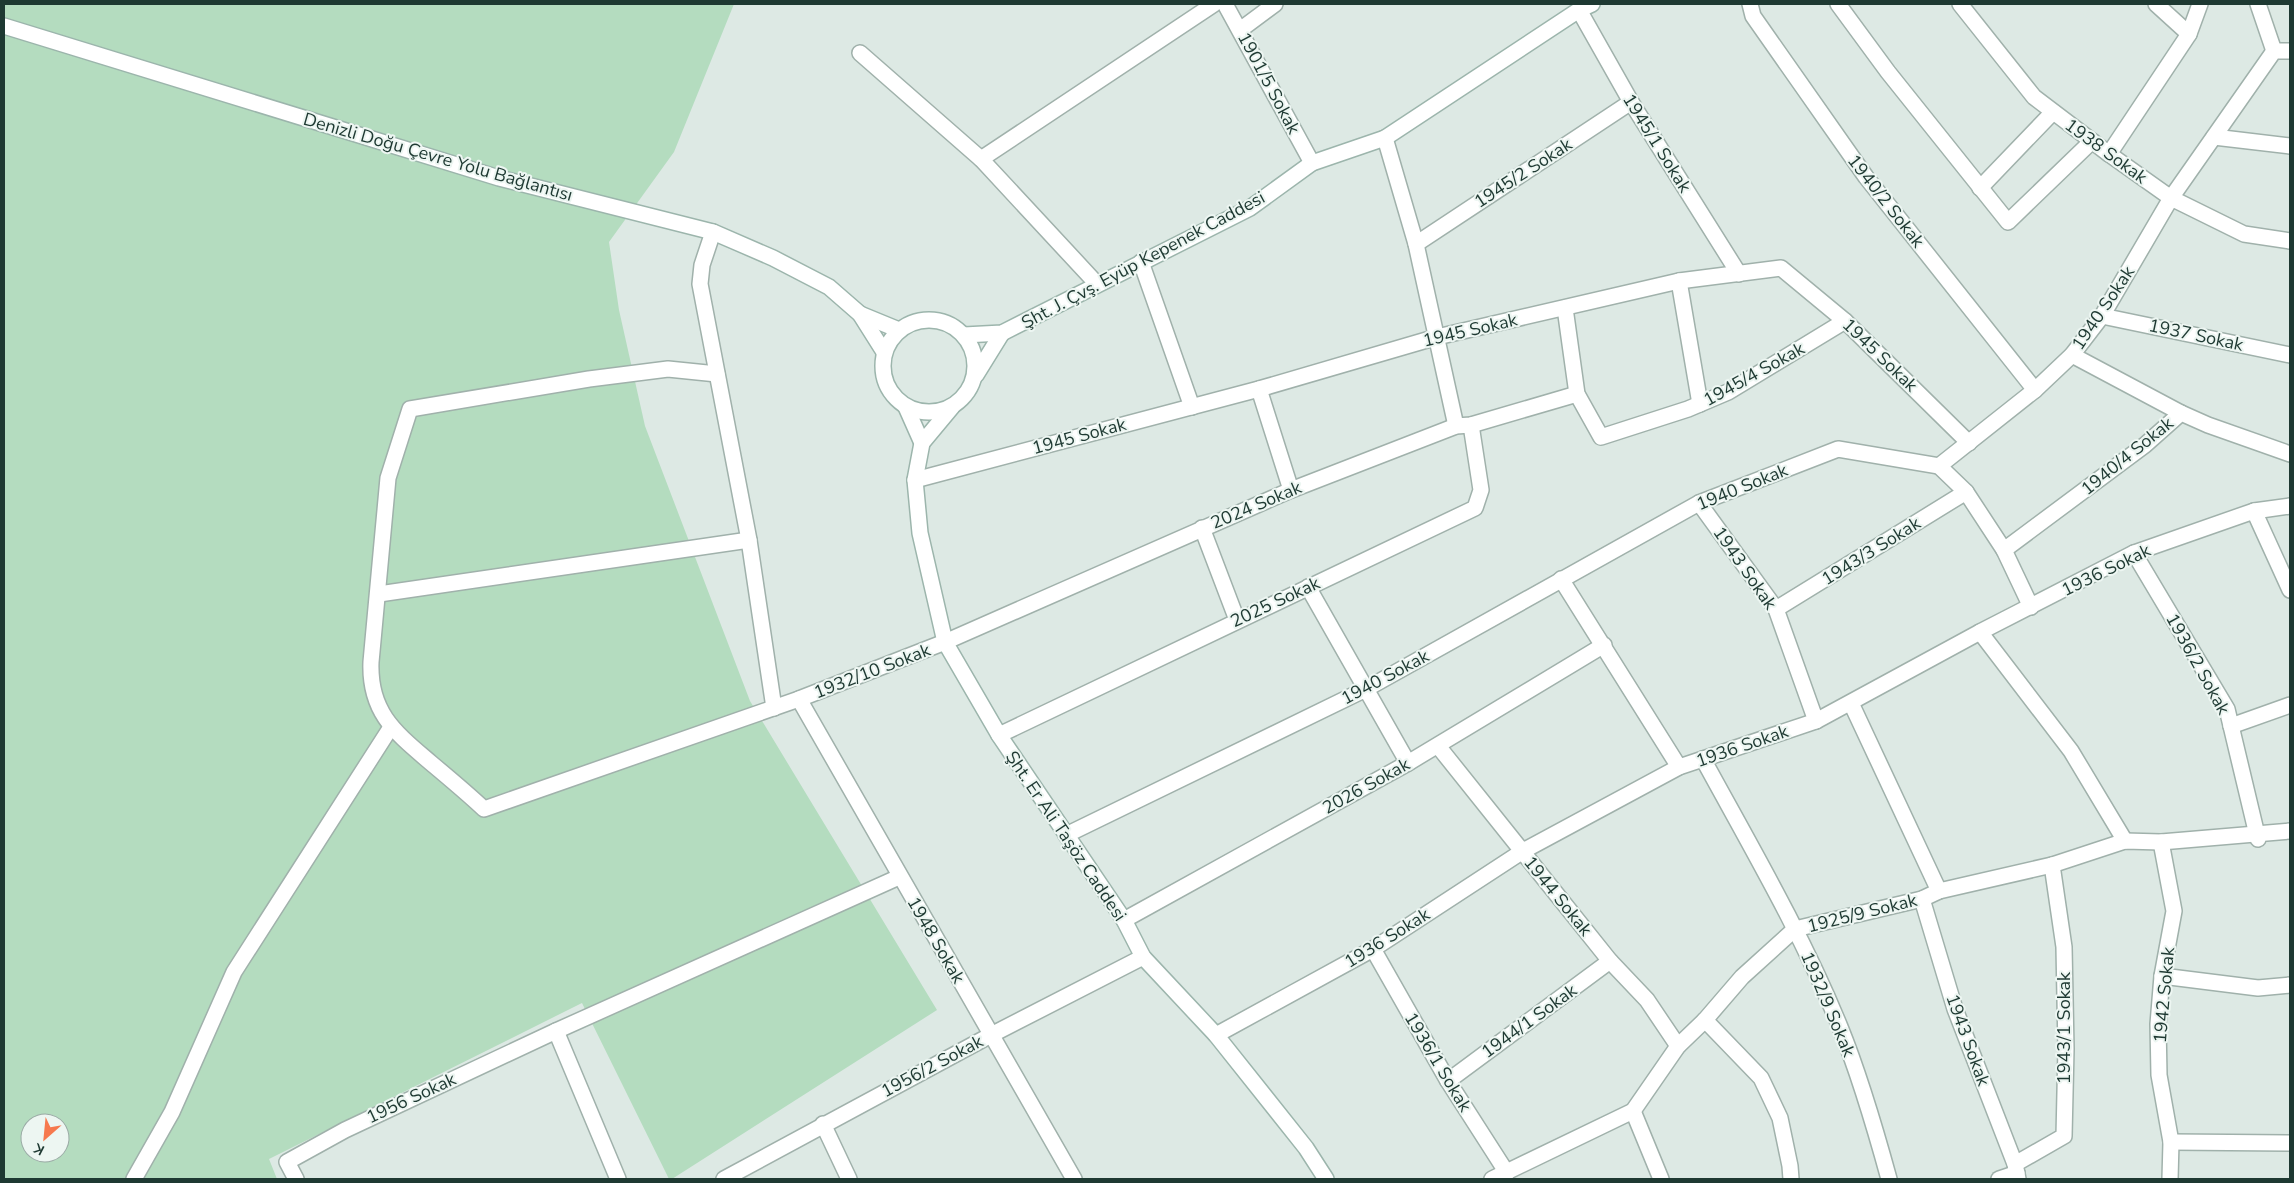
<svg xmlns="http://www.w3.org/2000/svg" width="2294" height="1183" font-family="'Nunito Sans',sans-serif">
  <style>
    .green { fill: #b4dcbf; fill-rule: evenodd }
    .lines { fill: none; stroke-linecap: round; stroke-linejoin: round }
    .street-casing { stroke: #a0b1ab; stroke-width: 18 }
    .secondary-casing { stroke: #9cb5ac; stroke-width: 18 }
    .street { stroke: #fff; stroke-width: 15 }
    .secondary { stroke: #fff; stroke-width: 15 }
    .labels { text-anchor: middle; stroke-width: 4; stroke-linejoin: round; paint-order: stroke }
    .street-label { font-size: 18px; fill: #1e3932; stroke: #edf6f2 }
  </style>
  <rect width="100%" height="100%" fill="#dde9e4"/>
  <!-- green -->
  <path class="green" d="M4,4H734L674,152L609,242L619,310L645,426L750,701L937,1010L672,1179H669L582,1003L269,1159L277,1179H4ZM30,1123H60V1153H30Z"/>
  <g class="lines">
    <defs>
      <g id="street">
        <polyline points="1225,4 1312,163"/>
        <polyline points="1750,4 1753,16 1866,177 2035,390"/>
        <polyline points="1838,4 1888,72 2008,222 2092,141"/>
        <polyline points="1960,4 2034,97 2109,154 2171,198 2244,234 2290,241"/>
        <polyline points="2156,4 2189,34"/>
        <polyline points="2258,4 2274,51"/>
        <polyline points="1579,10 1631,102 1739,274"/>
        <polyline points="1240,30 1275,4"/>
        <polyline points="860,53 981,159 1097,284"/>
        <polyline points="2214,137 2290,146"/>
        <polyline points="1385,138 1416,244 1456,426"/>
        <polyline points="2109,154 2189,34 2200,4"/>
        <polyline points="981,159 1214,4"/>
        <polyline points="1980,188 2053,112"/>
        <polyline points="713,232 702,265 700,284 749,540 774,708"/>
        <polyline points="1416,244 1631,102"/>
        <polyline points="1141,262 1192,407"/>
        <polyline points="1679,281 1700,404"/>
        <polyline points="1565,308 1577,394 1601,437 1688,409 1728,392 1845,321"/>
        <polyline points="2102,316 2290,355"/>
        <polyline points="2072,355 2181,413"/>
        <path d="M717,374L668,369L589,379L410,409L388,478L371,662C369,713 396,733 431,763C449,778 467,793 484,809L799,699L945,642L1291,490L1456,426L1471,425L1577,394"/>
        <polyline points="1259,389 1291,490"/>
        <polyline points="1939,466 1966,492 2004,550 2031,607"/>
        <polyline points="915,480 1259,389 1437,337 1679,281 1781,268 1845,321 1969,443"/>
        <polyline points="1699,503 1776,609 1816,721"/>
        <polyline points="2254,511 2290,590"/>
        <polyline points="1202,528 1237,620"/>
        <polyline points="2004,550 2145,445 2181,413 2208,425 2290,454"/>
        <polyline points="2134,553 2227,709 2258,839"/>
        <polyline points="1561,579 1679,767"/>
        <polyline points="1308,587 1408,763"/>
        <polyline points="379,594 749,540"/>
        <polyline points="1776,609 1966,492"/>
        <polyline points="1980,632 2071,751 2125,841"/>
        <polyline points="799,699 1074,1179"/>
        <polyline points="1851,703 1939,891"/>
        <polyline points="2231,726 2290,705"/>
        <polyline points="999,735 1475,508 1481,490 1471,425"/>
        <polyline points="1438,746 1610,961 1647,1000 1678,1046"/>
        <path d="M1703,759C1751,847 1802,934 1840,1027C1860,1076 1875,1128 1889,1179"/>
        <polyline points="1066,835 1366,689 1699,503 1838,449 1939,466 2035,390 2072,355 2102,316 2171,198 2274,51 2290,51"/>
        <polyline points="2161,842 2174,911 2162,976 2158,1024 2159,1075 2171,1142 2170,1179"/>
        <polyline points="1922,899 1955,1009 2015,1164 2018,1179"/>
        <polyline points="1124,920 1408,763 1604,645"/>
        <polyline points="1373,949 1448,1081 1507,1173"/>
        <polyline points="2162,976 2258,988 2290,985"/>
        <polyline points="1705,1020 1761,1078 1780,1118 1790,1166 1791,1179"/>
        <polyline points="556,1031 618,1179"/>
        <polyline points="1216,1035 1373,949 1523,851 1679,767 1816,721 1980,632 2134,553 2254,511 2290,506"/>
        <polyline points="1448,1081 1610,961"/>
        <polyline points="1633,1111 1661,1179"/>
        <polyline points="823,1124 849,1179"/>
        <polyline points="2171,1142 2290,1143"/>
        <polyline points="2015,1164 2064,1136 2066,1049 2064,947 2052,865"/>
        <polyline points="134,1179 172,1112 234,972 391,727"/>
        <polyline points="296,1179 287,1162 345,1130 556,1031 899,877"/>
        <polyline points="724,1179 991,1035 1143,957"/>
        <polyline points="1492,1179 1633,1111 1678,1046 1705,1020 1742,977 1795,929 1922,899 1939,891 2052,865 2125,841 2161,842 2290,831"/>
        <polyline points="1999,1179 2017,1173"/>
      </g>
      <g id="secondary">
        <polyline points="4,26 499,178 713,232 773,258 829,287 860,314 884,352"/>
        <polyline points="860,314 899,330"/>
        <circle cx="929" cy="366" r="46"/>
        <polyline points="964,335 1002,333 1250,208 1312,163 1385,138 1579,10 1592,4"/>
        <polyline points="976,375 1002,333"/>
        <polyline points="906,407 922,443"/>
        <polyline points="952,407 922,443 915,480 920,533 945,642 999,735 1124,920 1143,957 1216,1035 1306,1148 1326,1179"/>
      </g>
    </defs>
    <!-- street casing -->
    <use href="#street" class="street-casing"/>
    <!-- secondary casing -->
    <use href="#secondary" class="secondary-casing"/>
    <!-- street -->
    <use href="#street" class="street"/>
    <!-- secondary -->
    <use href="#secondary" class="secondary"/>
  </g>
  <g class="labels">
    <!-- street labels -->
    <g class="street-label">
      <text transform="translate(1269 83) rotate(62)" y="6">1901/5 Sokak</text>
      <text transform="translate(1657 143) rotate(58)" y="6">1945/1 Sokak</text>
      <text transform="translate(2106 151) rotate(36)" y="6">1938 Sokak</text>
      <text transform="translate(438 157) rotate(16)" y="6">Denizli Doğu Çevre Yolu Bağlantısı</text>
      <text transform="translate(1523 173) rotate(-33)" y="6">1945/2 Sokak</text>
      <text transform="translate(1886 201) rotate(52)" y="6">1940/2 Sokak</text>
      <text transform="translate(1143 260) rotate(-28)" y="6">Şht. J. Çvş. Eyüp Kepenek Caddesi</text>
      <text transform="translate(2103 308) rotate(-56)" y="6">1940 Sokak</text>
      <text transform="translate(1470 330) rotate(-13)" y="6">1945 Sokak</text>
      <text transform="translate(2196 335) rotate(12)" y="6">1937 Sokak</text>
      <text transform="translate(1880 355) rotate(44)" y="6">1945 Sokak</text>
      <text transform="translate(1754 374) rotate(-29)" y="6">1945/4 Sokak</text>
      <text transform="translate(1079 436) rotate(-15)" y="6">1945 Sokak</text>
      <text transform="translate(2127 456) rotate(-39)" y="6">1940/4 Sokak</text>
      <text transform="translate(1742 487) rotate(-22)" y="6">1940 Sokak</text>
      <text transform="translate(1256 505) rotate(-23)" y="6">2024 Sokak</text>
      <text transform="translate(1871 551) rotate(-32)" y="6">1943/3 Sokak</text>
      <text transform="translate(1745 568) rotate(55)" y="6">1943 Sokak</text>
      <text transform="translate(2106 570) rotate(-26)" y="6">1936 Sokak</text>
      <text transform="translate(1275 602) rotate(-25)" y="6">2025 Sokak</text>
      <text transform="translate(2198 664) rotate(61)" y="6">1936/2 Sokak</text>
      <text transform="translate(872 671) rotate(-21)" y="6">1932/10 Sokak</text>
      <text transform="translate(1385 677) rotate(-28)" y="6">1940 Sokak</text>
      <text transform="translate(1742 746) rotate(-19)" y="6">1936 Sokak</text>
      <text transform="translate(1366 786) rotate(-29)" y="6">2026 Sokak</text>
      <text transform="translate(1066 836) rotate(56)" y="6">Şht. Er Ali Taşöz Caddesi</text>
      <text transform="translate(1558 896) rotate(51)" y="6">1944 Sokak</text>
      <text transform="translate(1862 913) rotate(-14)" y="6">1925/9 Sokak</text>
      <text transform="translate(1387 938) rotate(-32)" y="6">1936 Sokak</text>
      <text transform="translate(936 940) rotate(60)" y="6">1948 Sokak</text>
      <text transform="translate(2164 995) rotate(-85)" y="6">1942 Sokak</text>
      <text transform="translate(1828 1004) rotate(67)" y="6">1932/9 Sokak</text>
      <text transform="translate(1529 1021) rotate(-36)" y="6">1944/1 Sokak</text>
      <text transform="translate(2064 1028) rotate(-90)" y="6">1943/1 Sokak</text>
      <text transform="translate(1968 1040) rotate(70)" y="6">1943 Sokak</text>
      <text transform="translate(1438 1062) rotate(59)" y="6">1936/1 Sokak</text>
      <text transform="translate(932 1066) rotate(-28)" y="6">1956/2 Sokak</text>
      <text transform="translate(411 1098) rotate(-25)" y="6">1956 Sokak</text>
    </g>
  </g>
  <!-- border -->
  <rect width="2294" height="1183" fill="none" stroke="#1e3932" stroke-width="10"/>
  <!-- north arrow -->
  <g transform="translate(45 1138) rotate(207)"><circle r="24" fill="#edf6f2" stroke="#9aaaa5"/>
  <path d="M0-4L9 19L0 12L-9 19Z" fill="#f6794e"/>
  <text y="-8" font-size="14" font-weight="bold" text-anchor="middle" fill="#1e3932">K</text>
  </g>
</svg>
